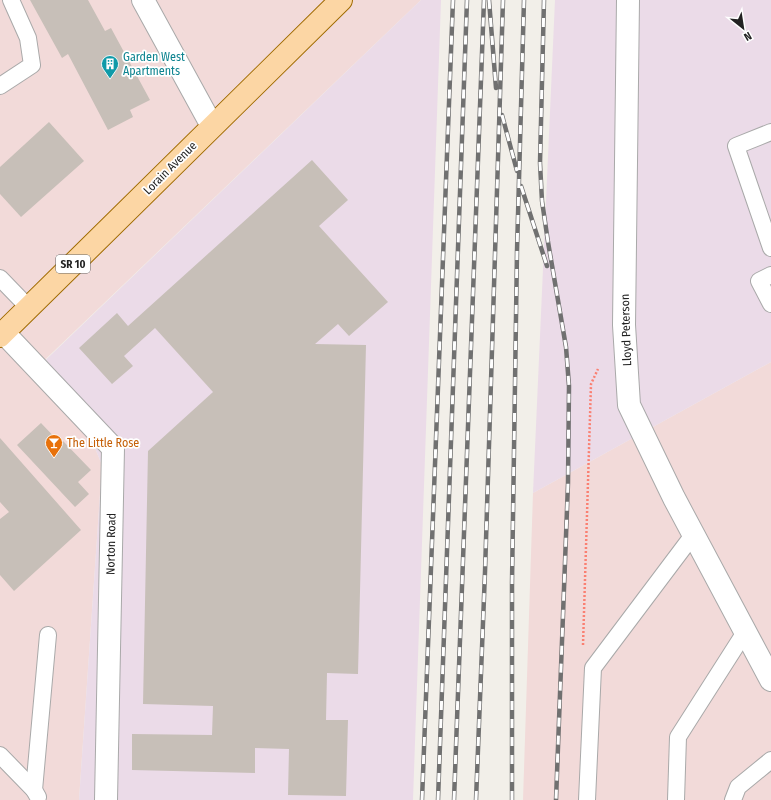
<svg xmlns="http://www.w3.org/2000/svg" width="771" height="800" font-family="'Fira Sans Condensed',sans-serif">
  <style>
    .commercial { fill: #f2dad9 }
    .industrial { fill: #ebdbe8 }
    .building { fill: #c7bfb8 }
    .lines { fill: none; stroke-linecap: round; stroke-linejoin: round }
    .service-casing { stroke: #a9a9a9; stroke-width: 18 }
    .minor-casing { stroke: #a9a9a9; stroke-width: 24 }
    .primary-casing { stroke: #a06b00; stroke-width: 24 }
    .path { stroke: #fa8072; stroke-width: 2.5; stroke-dasharray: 2 2; stroke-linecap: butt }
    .service { stroke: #fff; stroke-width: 16 }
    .minor { stroke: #fff; stroke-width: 22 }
    .primary { stroke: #fcd6a4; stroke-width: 22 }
    .rail-casing { stroke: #707070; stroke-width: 4.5 }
    .rail { stroke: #fff; stroke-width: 3; stroke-dasharray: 9; stroke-linecap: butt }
    .labels { text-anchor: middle; stroke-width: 3.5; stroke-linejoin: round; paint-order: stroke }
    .shield { fill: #fff; stroke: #646464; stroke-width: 1 }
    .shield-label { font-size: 11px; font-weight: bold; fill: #222 }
    .culture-label { font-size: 12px; fill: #0d838f; stroke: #fff; text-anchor: start }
    .street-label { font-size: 12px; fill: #222; stroke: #fff }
    .food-label { font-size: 12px; fill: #c56008; stroke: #fff; text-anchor: start }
  </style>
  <rect width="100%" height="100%" fill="#f2efe9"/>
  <!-- commercial -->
  <g class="commercial">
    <polygon points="0,0 421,0 30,374 90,436 102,465 79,800 0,800"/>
    <polygon points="771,362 771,800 523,800 533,493"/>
  </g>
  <!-- industrial -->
  <g class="industrial">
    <polygon points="421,0 441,0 413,800 79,800 102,465 90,436 30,375"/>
    <polygon points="555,0 771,0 771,362 533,493"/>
  </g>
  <!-- building -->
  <g class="building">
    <polygon points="30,0 88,0 105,31 111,28 150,100 130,110 133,117 108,130 68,54 62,58"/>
    <polygon points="49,122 84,161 21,217 0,194 0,167"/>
    <polygon points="312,160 348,200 319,226 388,302 349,336 338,324 315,344 366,345 358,674 327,673 326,720 348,720 346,796 288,795 289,749 255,748 255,773 132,770 132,734 212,735 213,706 143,704 148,451 213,392 155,328 124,356 133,366 112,384 79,348 117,313 128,326"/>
    <polygon points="41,423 61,444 63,441 91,470 78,482 89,494 75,507 17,445"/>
    <polygon points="0,438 81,530 14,591 0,575 0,519 9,512 0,502"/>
  </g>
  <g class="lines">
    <defs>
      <g id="service">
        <polyline points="0,86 32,65 28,38 11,0"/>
        <polyline points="771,132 736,146 771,248"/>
        <polyline points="771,275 759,281 771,304"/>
        <polyline points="0,278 29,308"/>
        <polyline points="0,755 34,790 38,797"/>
        <polyline points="34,790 48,635"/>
        <polyline points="587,800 593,668 693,535"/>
        <polyline points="676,800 678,737 745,632"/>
        <polyline points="733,800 738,787 771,760"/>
      </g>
      <g id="minor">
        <polyline points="143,0 212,126"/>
        <polyline points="628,0 624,325 629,405 674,498 771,680"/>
        <polyline points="4,333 113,448 106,800"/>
      </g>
      <polyline id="primary" points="0,336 341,0"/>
    </defs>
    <!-- service casing -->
    <use href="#service" class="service-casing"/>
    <!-- minor casing -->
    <use href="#minor" class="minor-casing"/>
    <!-- primary casing -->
    <use href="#primary" class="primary-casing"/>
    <!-- path -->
    <polyline class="path" points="583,645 591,384 598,369"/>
    <!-- service -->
    <use href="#service" class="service"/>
    <!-- minor -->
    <use href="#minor" class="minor"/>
    <!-- primary -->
    <use href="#primary" class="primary"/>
    <defs>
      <g id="rail">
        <polyline points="489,0 496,88"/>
        <polyline points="544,0 540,163 542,201 548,242 566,347 569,386 568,483 556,800"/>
        <polyline points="502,115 517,171"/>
        <polyline points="521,186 547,266"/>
        <polyline points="422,800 453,0"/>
        <polyline points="438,800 467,0"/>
        <polyline points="454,800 484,0"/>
        <polyline points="476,800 485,572 503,0"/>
        <polyline points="512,800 512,583 517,251 524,0"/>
      </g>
    </defs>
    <!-- rail casing -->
    <use href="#rail" class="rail-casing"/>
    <!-- rail -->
    <use href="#rail" class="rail"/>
  </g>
  <!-- icons -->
  <defs>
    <symbol id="building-pin" viewBox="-11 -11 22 30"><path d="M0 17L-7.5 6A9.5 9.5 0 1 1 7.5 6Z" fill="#0f9aa8" stroke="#fff"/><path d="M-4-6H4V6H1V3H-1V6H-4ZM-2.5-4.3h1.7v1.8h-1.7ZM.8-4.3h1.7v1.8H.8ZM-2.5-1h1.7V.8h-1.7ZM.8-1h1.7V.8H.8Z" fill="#fff"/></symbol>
    <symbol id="bar-pin" viewBox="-11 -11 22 30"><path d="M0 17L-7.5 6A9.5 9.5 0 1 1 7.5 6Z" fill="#e8710a" stroke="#fff"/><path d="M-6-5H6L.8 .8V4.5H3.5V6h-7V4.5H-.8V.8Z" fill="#fff"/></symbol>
  </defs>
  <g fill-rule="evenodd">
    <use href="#building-pin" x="100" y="54" width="20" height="27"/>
    <use href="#bar-pin" x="44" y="433" width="20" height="27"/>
  </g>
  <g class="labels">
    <!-- shield labels -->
    <rect class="shield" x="56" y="255" width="34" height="18" rx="3"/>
    <g class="shield-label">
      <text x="73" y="268">SR 10</text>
    </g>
    <!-- culture labels -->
    <g class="culture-label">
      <text x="123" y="61">Garden West<tspan x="123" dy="14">Apartments</tspan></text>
    </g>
    <!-- street labels -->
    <g class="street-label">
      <text transform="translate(170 168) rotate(-45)" y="4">Lorain Avenue</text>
      <text transform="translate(626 330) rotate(-92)" y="4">Lloyd Peterson</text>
      <text transform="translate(111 544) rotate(-89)" y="4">Norton Road</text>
    </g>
    <!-- food labels -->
    <g class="food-label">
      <text x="67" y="447">The Little Rose</text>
    </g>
  </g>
  <!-- north arrow -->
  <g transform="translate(743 28) rotate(150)" stroke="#ffffff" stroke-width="3" paint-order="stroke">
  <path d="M0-3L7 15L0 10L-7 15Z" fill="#222222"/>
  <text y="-6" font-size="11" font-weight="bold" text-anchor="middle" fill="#222222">N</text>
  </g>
</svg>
